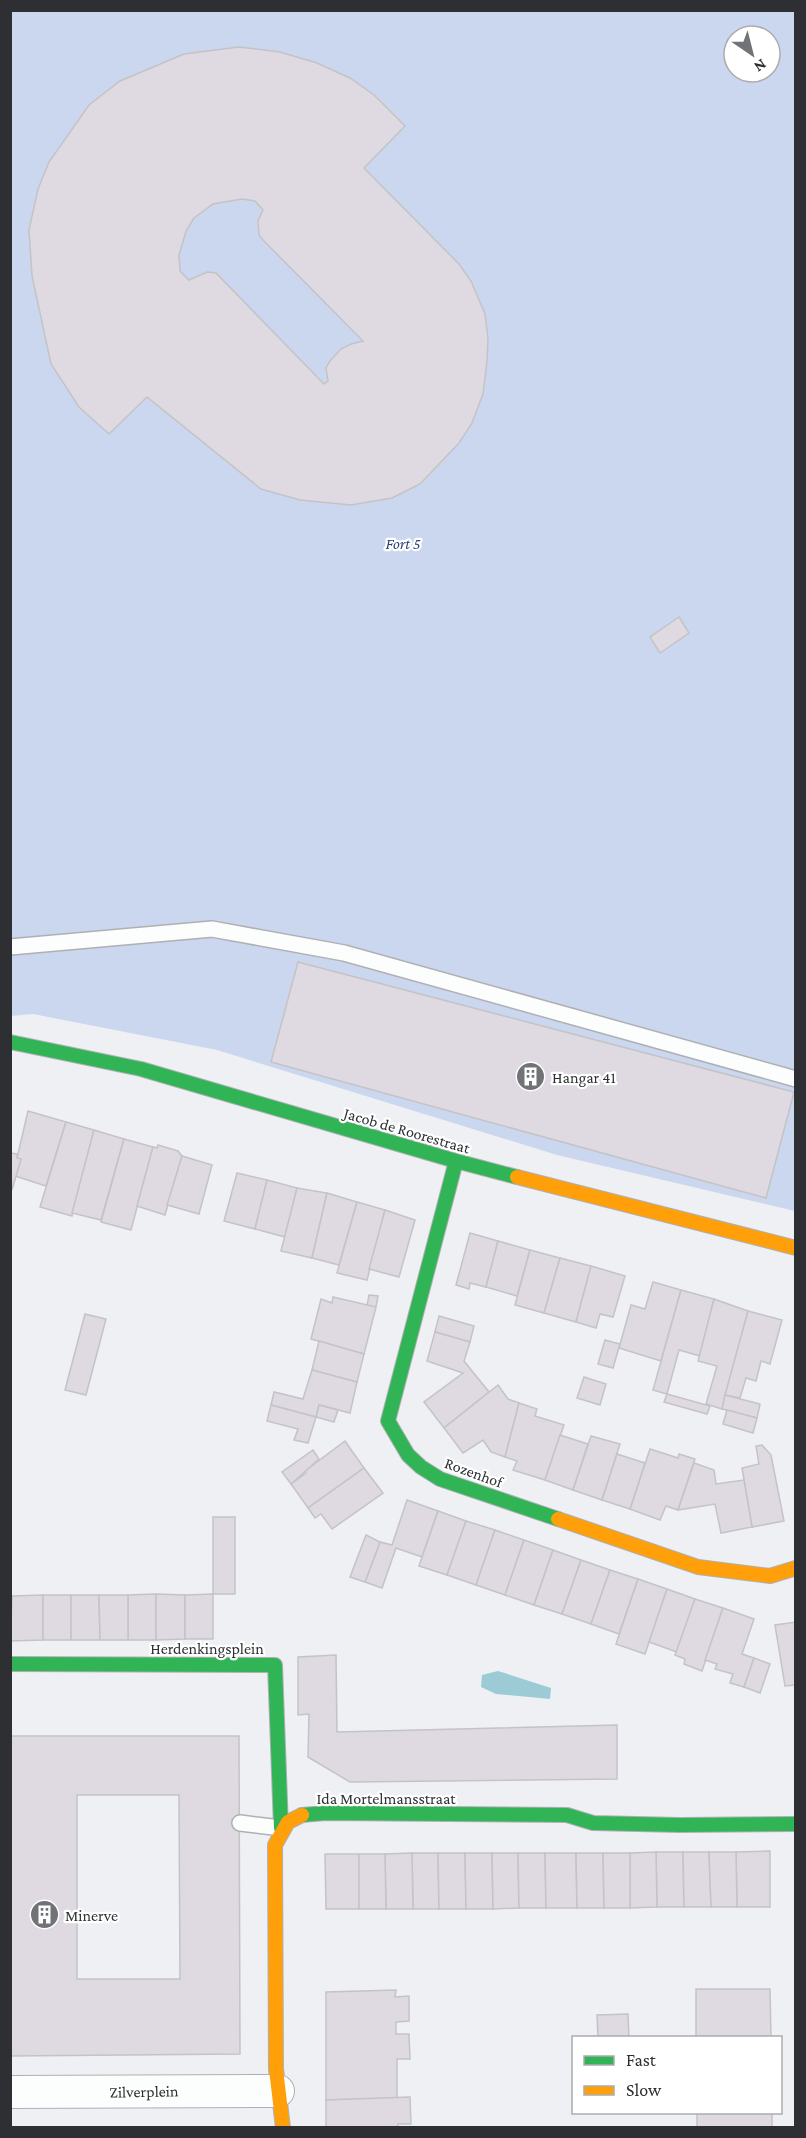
<svg xmlns="http://www.w3.org/2000/svg" width="806" height="2138" font-family="'Crimson Pro',serif">
  <style>
    .green { fill: #cbd7ee; fill-rule: evenodd }
    .water { fill: #9ccbd6 }
    .building { fill: #dfd9e2; stroke: #c4c3c6; stroke-width: 1.5; fill-rule: evenodd }
    .lines { fill: none; stroke-linecap: round; stroke-linejoin: round }
    .lane-casing { stroke: #afb0b4; stroke-width: 18 }
    .street-casing { stroke: #afb0b4; stroke-width: 34 }
    .fast-casing { stroke: #afb0b4; stroke-width: 16 }
    .slow-casing { stroke: #afb0b4; stroke-width: 16 }
    .lane { stroke: #fcfdfd; stroke-width: 15 }
    .street { stroke: #fcfdfd; stroke-width: 32 }
    .fast { stroke: #30b455; stroke-width: 14 }
    .slow { stroke: #ff9f0a; stroke-width: 14 }
    .labels { text-anchor: middle; stroke-width: 4.5; stroke-linejoin: round; paint-order: stroke }
    .park-label { font-size: 16px; font-style: italic; fill: #2b437b; stroke: #fff }
    .poi-label { font-size: 16px; fill: #2d2f32; stroke: #fff; text-anchor: start }
    .street-label { font-size: 16px; fill: #2d2f32; stroke: #fff }
  </style>
  <rect width="100%" height="100%" fill="#eef0f4"/>
  <!-- green -->
  <path class="green" d="M11,11H795V1211L557,1155L217,1050L33,1014L11,1016ZM734,36H770V72H734Z"/>
  <!-- water -->
  <polygon class="water" points="498,1671 551,1688 550,1699 496,1694 481,1687 482,1675"/>
  <!-- building -->
  <g class="building">
    <path d="M239,47L280,52L317,63L350,78L374,95L405,126L364,168L459,264L471,281L485,314L488,339L487,361L483,394L472,423L459,443L420,484L392,498L351,505L300,500L261,489L147,397L109,434L79,407L51,364L32,276L29,230L38,189L49,162L89,105L120,81L184,54ZM242,199L255,201L263,210L258,221L259,235L263,240L363,341L351,344L341,349L330,361L326,368L328,381L324,384L216,273L207,272L189,280L180,271L179,255L186,231L194,218L213,204Z"/>
    <polygon points="679,617 689,633 660,653 650,637"/>
    <polygon points="298,962 794,1092 766,1198 271,1062"/>
    <polygon points="28,1111 66,1122 46,1186 15,1176 21,1159 17,1158"/>
    <polygon points="66,1122 94,1130 72,1216 40,1207"/>
    <polygon points="94,1130 124,1139 101,1220 72,1213"/>
    <polygon points="124,1139 153,1147 131,1230 101,1222"/>
    <polygon points="158,1145 178,1151 182,1156 165,1215 137,1206 153,1147 157,1148"/>
    <polygon points="10,1153 17,1154 17,1158 21,1159 12,1190"/>
    <polygon points="182,1156 212,1165 199,1214 167,1205"/>
    <polygon points="237,1173 267,1180 255,1229 224,1221"/>
    <polygon points="267,1180 297,1188 285,1237 255,1229"/>
    <polygon points="297,1188 327,1193 312,1258 281,1251"/>
    <polygon points="327,1193 357,1202 339,1265 312,1258"/>
    <polygon points="357,1202 385,1210 367,1280 337,1273"/>
    <polygon points="385,1210 415,1220 399,1277 369,1269"/>
    <polygon points="470,1233 498,1241 486,1287 470,1283 469,1289 456,1285"/>
    <polygon points="498,1241 530,1250 517,1296 486,1287"/>
    <polygon points="530,1250 560,1258 544,1313 515,1305"/>
    <polygon points="560,1258 591,1266 576,1322 544,1313"/>
    <polygon points="591,1266 625,1276 613,1317 600,1314 596,1328 576,1322"/>
    <polygon points="653,1282 681,1290 661,1361 619,1348 631,1305 645,1309"/>
    <polygon points="681,1290 714,1299 700,1356 679,1350 667,1394 653,1390"/>
    <polygon points="369,1295 378,1296 376,1307 367,1306"/>
    <polygon points="333,1297 376,1307 364,1354 311,1339 321,1299 332,1303"/>
    <polygon points="714,1299 748,1311 722,1409 706,1404 717,1366 698,1361"/>
    <polygon points="748,1311 782,1320 770,1364 761,1361 756,1381 746,1378 740,1398 725,1395"/>
    <polygon points="85,1314 106,1319 86,1395 65,1390"/>
    <polygon points="439,1316 474,1326 470,1342 435,1332"/>
    <polygon points="435,1332 470,1342 464,1361 489,1392 444,1428 424,1402 463,1373 427,1361"/>
    <polygon points="605,1340 620,1344 613,1368 598,1364"/>
    <polygon points="319,1341 364,1354 357,1382 312,1370"/>
    <polygon points="312,1370 357,1382 350,1413 319,1405 316,1417 271,1405 274,1392 303,1399"/>
    <polygon points="584,1377 606,1384 600,1405 577,1398"/>
    <polygon points="498,1385 508,1399 519,1403 505,1457 491,1452 483,1440 463,1453 444,1428"/>
    <polygon points="667,1394 710,1406 707,1414 664,1402"/>
    <polygon points="725,1395 760,1404 757,1418 722,1409"/>
    <polygon points="519,1403 537,1409 535,1416 564,1425 545,1480 513,1470 517,1461 505,1457"/>
    <polygon points="271,1405 316,1417 308,1443 294,1440 298,1429 267,1421"/>
    <polygon points="319,1405 338,1410 334,1422 316,1417"/>
    <polygon points="727,1410 757,1418 753,1433 723,1424"/>
    <polygon points="560,1435 588,1444 573,1490 545,1480"/>
    <polygon points="591,1436 620,1444 602,1500 573,1490"/>
    <polygon points="345,1441 364,1468 308,1508 291,1484 306,1473 305,1471"/>
    <polygon points="762,1445 771,1455 784,1521 752,1527 742,1468 759,1464 756,1446"/>
    <polygon points="650,1449 678,1458 679,1454 695,1459 678,1510 666,1506 660,1520 630,1509"/>
    <polygon points="313,1450 319,1459 291,1484 282,1472"/>
    <polygon points="617,1454 645,1463 630,1509 602,1500"/>
    <polygon points="694,1463 714,1470 716,1484 744,1480 752,1527 721,1533 715,1504 678,1510"/>
    <polygon points="364,1468 383,1493 332,1529 321,1514 315,1518 308,1508"/>
    <polygon points="407,1500 438,1511 422,1557 396,1548 382,1588 365,1582 380,1542 392,1545"/>
    <polygon points="438,1511 466,1521 447,1575 419,1566"/>
    <rect x="213" y="1517" width="22" height="77"/>
    <polygon points="466,1521 495,1530 476,1585 447,1575"/>
    <polygon points="495,1530 524,1540 505,1595 476,1585"/>
    <polygon points="366,1535 380,1542 365,1582 350,1577"/>
    <polygon points="524,1540 553,1550 534,1605 505,1595"/>
    <polygon points="553,1550 581,1560 562,1614 534,1605"/>
    <polygon points="581,1560 610,1570 591,1624 562,1614"/>
    <polygon points="610,1570 638,1579 619,1634 591,1624"/>
    <polygon points="638,1579 667,1589 645,1654 616,1644"/>
    <polygon points="667,1589 695,1599 677,1652 649,1642"/>
    <polygon points="156,1594 156,1640 128,1640 128,1595"/>
    <polygon points="156,1594 185,1595 185,1639 156,1640"/>
    <polygon points="213,1594 213,1639 185,1639 185,1595"/>
    <polygon points="43,1595 43,1640 10,1641 12,1596"/>
    <rect x="43" y="1595" width="28" height="45"/>
    <polygon points="71,1595 99,1595 100,1640 71,1640"/>
    <polygon points="99,1595 128,1595 128,1640 100,1640"/>
    <polygon points="695,1599 723,1608 702,1671 684,1664 685,1659 675,1655"/>
    <polygon points="723,1608 754,1619 742,1654 754,1658 744,1687 730,1683 733,1674 715,1669 717,1664 705,1660"/>
    <polygon points="796,1622 796,1685 785,1686 775,1625"/>
    <polygon points="336,1655 337,1732 617,1725 617,1779 350,1782 308,1757 309,1714 298,1715 298,1657"/>
    <polygon points="754,1658 770,1664 760,1693 744,1687"/>
    <path d="M10,1736H239L240,2054L10,2056ZM77,1795H179L180,1979H77Z"/>
    <polygon points="770,1851 770,1907 737,1907 736,1852"/>
    <polygon points="656,1852 683,1852 684,1907 657,1907"/>
    <polygon points="656,1852 657,1907 630,1908 630,1853"/>
    <polygon points="683,1852 709,1852 711,1907 684,1907"/>
    <polygon points="709,1852 736,1852 737,1907 711,1907"/>
    <polygon points="412,1853 438,1853 439,1909 413,1909"/>
    <polygon points="412,1853 413,1909 386,1909 385,1854"/>
    <polygon points="438,1853 465,1853 466,1909 439,1909"/>
    <polygon points="465,1853 492,1853 493,1909 466,1909"/>
    <polygon points="492,1853 518,1853 519,1908 493,1909"/>
    <polygon points="518,1853 545,1853 546,1908 519,1908"/>
    <polygon points="545,1853 576,1853 577,1908 546,1908"/>
    <polygon points="576,1853 603,1853 604,1908 577,1908"/>
    <polygon points="603,1853 630,1853 630,1908 604,1908"/>
    <polygon points="325,1854 359,1854 359,1909 326,1909"/>
    <polygon points="359,1854 385,1854 386,1909 359,1909"/>
    <polygon points="696,1989 770,1989 771,2038 696,2038"/>
    <polygon points="396,1990 395,1997 409,1996 409,2021 396,2022 396,2034 409,2034 410,2059 397,2059 397,2098 326,2100 326,1992"/>
    <polygon points="628,2014 629,2038 598,2038 597,2015"/>
    <polygon points="410,2097 411,2124 398,2124 398,2128 326,2128 326,2100"/>
    <rect x="697" y="2112" width="75" height="16"/>
  </g>
  <g class="lines">
    <defs>
      <g id="lane">
        <polyline points="10,947 212,929 344,953 796,1079"/>
        <polyline points="240,1823 281,1828"/>
      </g>
      <polyline id="street" points="10,2092 278,2091"/>
      <g id="fast">
        <polyline points="10,1042 141,1069 456,1161 517,1177"/>
        <polyline points="456,1161 388,1421 408,1455 421,1467 440,1479 558,1519"/>
        <polyline points="10,1664 275,1665 281,1828"/>
        <polyline points="302,1815 326,1813 567,1815 593,1823 680,1825 796,1824"/>
      </g>
      <g id="slow">
        <polyline points="517,1177 796,1248"/>
        <polyline points="558,1519 698,1567 770,1576 796,1568"/>
        <polyline points="283,2128 276,2069 275,1845 288,1822 302,1815"/>
      </g>
    </defs>
    <!-- lane casing -->
    <use href="#lane" class="lane-casing"/>
    <!-- street casing -->
    <use href="#street" class="street-casing"/>
    <!-- fast casing -->
    <use href="#fast" class="fast-casing"/>
    <!-- slow casing -->
    <use href="#slow" class="slow-casing"/>
    <!-- lane -->
    <use href="#lane" class="lane"/>
    <!-- street -->
    <use href="#street" class="street"/>
    <!-- fast -->
    <use href="#fast" class="fast"/>
    <!-- slow -->
    <use href="#slow" class="slow"/>
  </g>
  <!-- icons -->
  <defs>
    <symbol id="building-disc" viewBox="-11 -11 22 22"><circle r="9.5" fill="#717376" stroke="#fff"/><path d="M-4-6H4V6H1V3H-1V6H-4ZM-2.5-4.3h1.7v1.8h-1.7ZM.8-4.3h1.7v1.8H.8ZM-2.5-1h1.7V.8h-1.7ZM.8-1h1.7V.8H.8Z" fill="#fff"/></symbol>
  </defs>
  <g fill-rule="evenodd">
    <use href="#building-disc" x="514" y="1060" width="33" height="33"/>
    <use href="#building-disc" x="28" y="1898" width="33" height="33"/>
  </g>
  <g class="labels">
    <!-- park labels -->
    <g class="park-label">
      <text x="403" y="549">Fort 5</text>
    </g>
    <!-- poi labels -->
    <g class="poi-label">
      <text x="552" y="1083">Hangar 41</text>
      <text x="65" y="1921">Minerve</text>
    </g>
    <!-- street labels -->
    <g class="street-label">
      <text transform="translate(407 1130) rotate(16)" y="6">Jacob de Roorestraat</text>
      <text transform="translate(474 1472) rotate(20)" y="6">Rozenhof</text>
      <text x="207" y="1654">Herdenkingsplein</text>
      <text x="386" y="1804">Ida Mortelmansstraat</text>
      <text transform="translate(144 2091) rotate(-1)" y="6">Zilverplein</text>
    </g>
  </g>
  <!-- border -->
  <rect width="806" height="2138" fill="none" stroke="#2d2f32" stroke-width="24"/>
  <!-- legend -->
  <rect x="572" y="2036" width="210" height="78" fill="#ffffff" stroke="#abacad" stroke-width="1.5"/>
  <rect x="584" y="2056" width="30" height="9" fill="#30b455" stroke="#abacad" stroke-width="1.5"/>
  <text x="626" y="2066" font-size="18" fill="#2d2f32">Fast</text>
  <rect x="584" y="2086" width="30" height="9" fill="#ff9f0a" stroke="#abacad" stroke-width="1.5"/>
  <text x="626" y="2096" font-size="18" fill="#2d2f32">Slow</text>
  <!-- north arrow -->
  <g transform="translate(752 54) rotate(145)"><circle r="28" fill="#ffffff" stroke="#abacad" stroke-width="1.5"/>
  <path d="M0-4.5L10 22L0 15L-10 22Z" fill="#717376"/>
  <text y="-9" font-size="16" font-weight="bold" text-anchor="middle" fill="#2d2f32">N</text>
  </g>
</svg>
